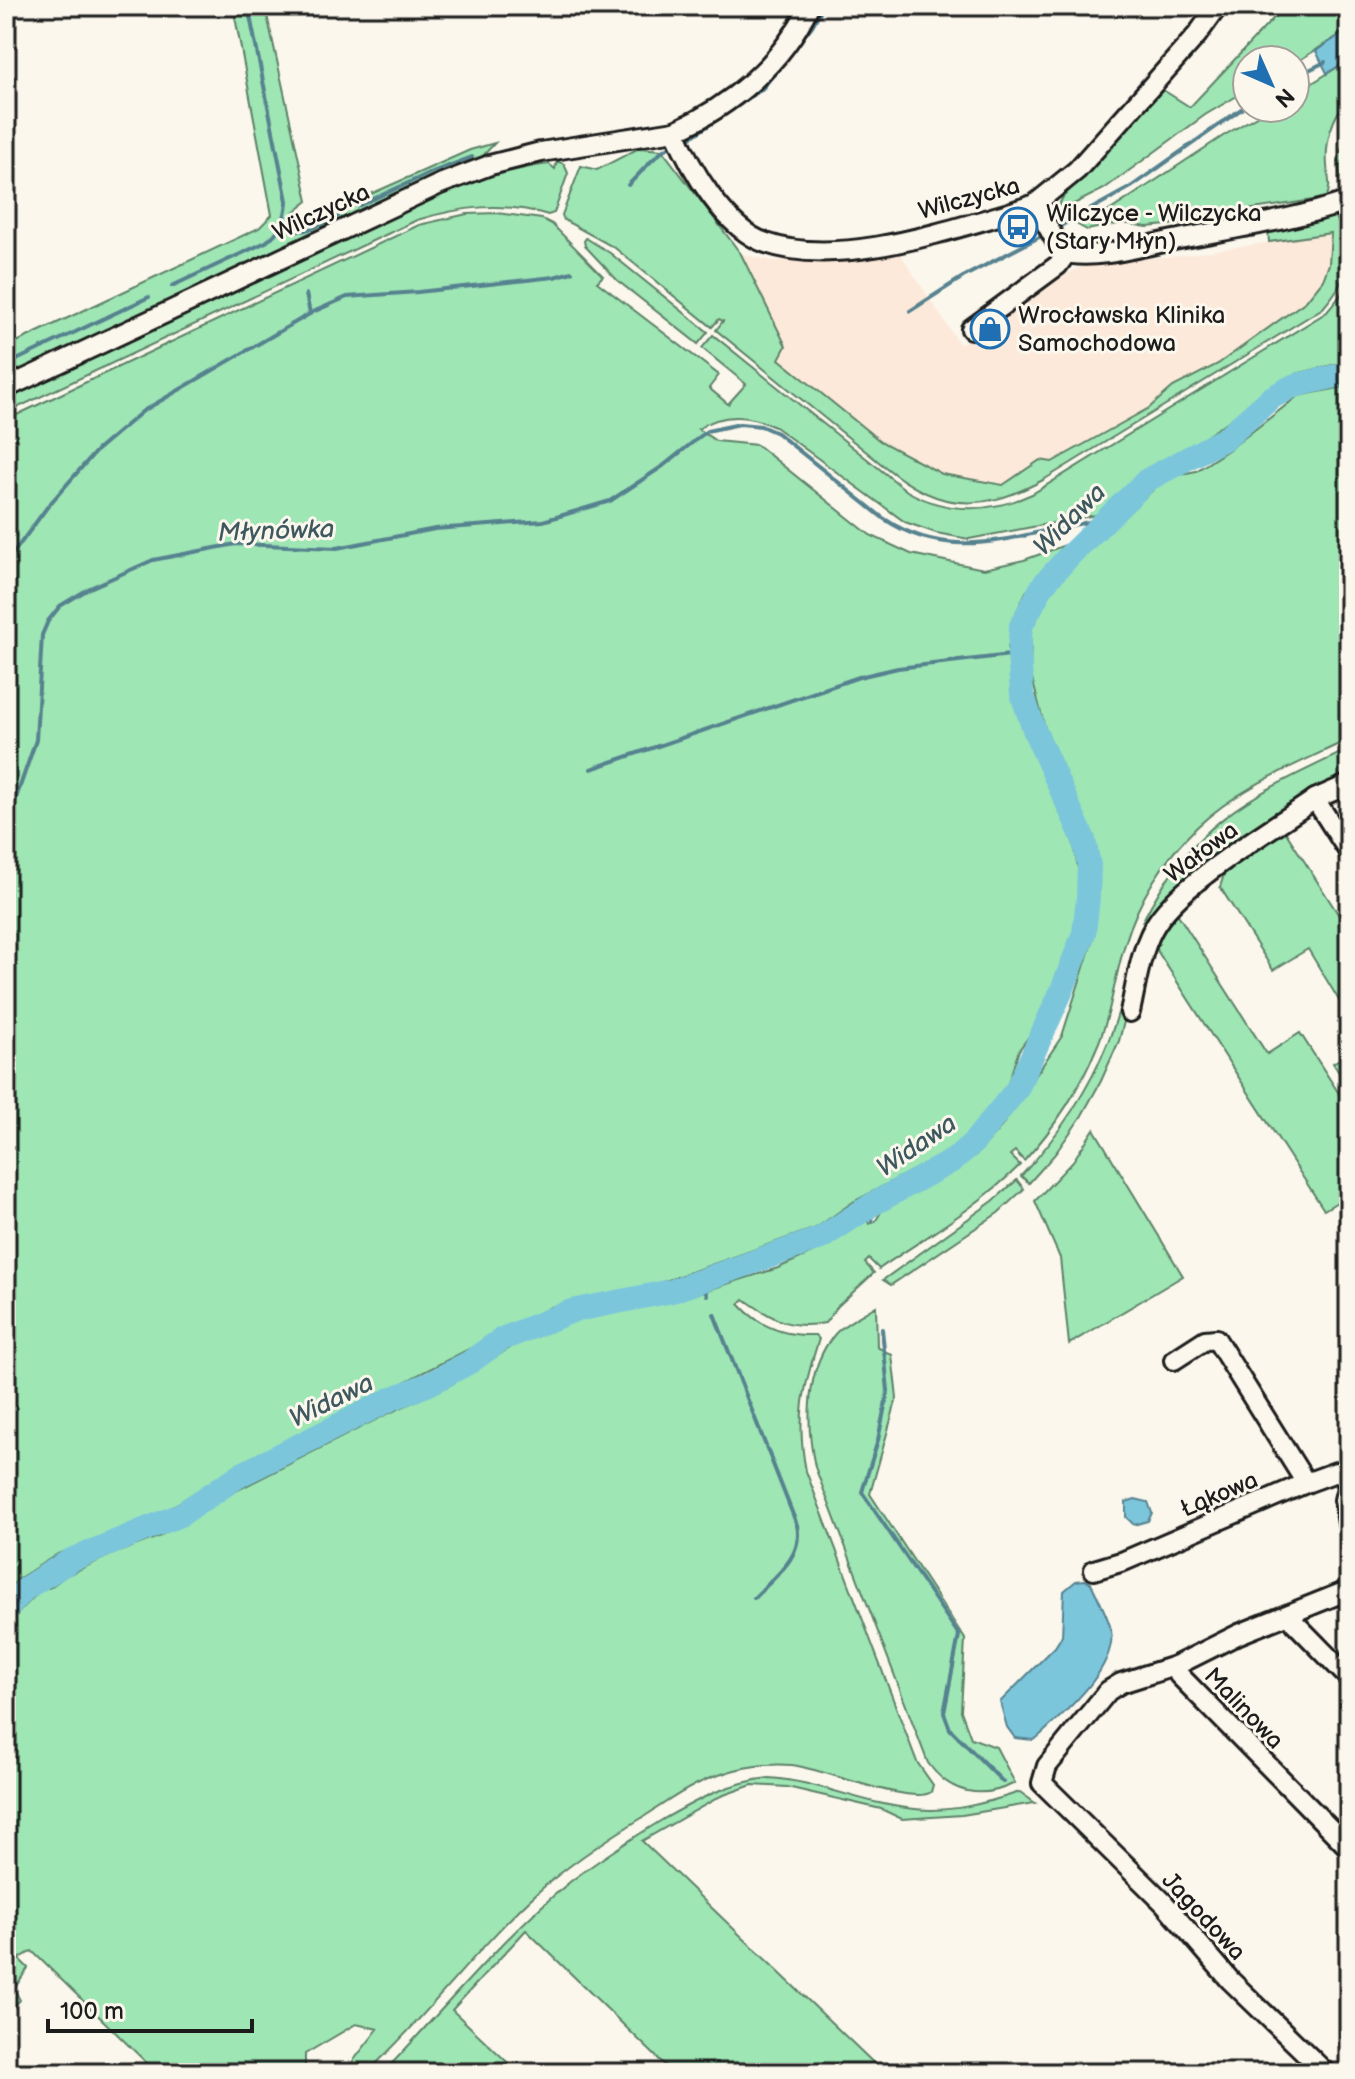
<svg xmlns="http://www.w3.org/2000/svg" width="1355" height="2079" font-family="'Balsamiq Sans',sans-serif">
  <style>
    .built { fill: #fce9da }
    .green { fill: #9ee6b4; stroke: #5d8168; stroke-width: 2 }
    .water { fill: #7cc6dc; stroke: #56828f; stroke-width: 2 }
    .lines { fill: none; stroke-linecap: round; stroke-linejoin: round }
    .stream { stroke: #56828f; stroke-width: 4 }
    .river { stroke: #7cc6dc; stroke-width: 24 }
    .minor-casing { stroke: #1c1c1c; stroke-width: 24 }
    .minor { stroke: #fbf7ec; stroke-width: 18 }
    .labels { text-anchor: middle; stroke-width: 6; stroke-linejoin: round; paint-order: stroke }
    .street-label { font-size: 24px; fill: #1c1c1c; stroke: #fbf7ec }
    .poi-label { font-size: 24px; fill: #1c1c1c; stroke: #fbf7ec; text-anchor: start }
    .water-label { font-size: 26px; font-style: italic; fill: #3e585f; stroke: #fbf7ec }
  </style>
  <rect width="100%" height="100%" fill="#fbf7ec"/>
  <filter id="ink" filterUnits="userSpaceOnUse"><feTurbulence type="fractalNoise" baseFrequency=".0125" numOctaves="2"/><feDisplacementMap in="SourceGraphic" scale="16" xChannelSelector="R" yChannelSelector="G"/><feConvolveMatrix kernelMatrix="1 2 1 2 8 2 1 2 1" color-interpolation-filters="sRGB"/></filter>
  <g filter="url(#ink)">
    <!-- built -->
    <polygon class="built" points="1331,233 1329,264 1323,280 1306,301 1218,364 1173,387 1149,408 1052,462 1040,460 1004,485 942,474 880,441 779,359 786,346 741,254 772,261 864,256 897,249 960,345 1039,287 1090,263 1178,256"/>
    <!-- green -->
    <g class="green">
      <polygon points="233,6 265,6 308,201 293,213 298,227 335,211 334,205 351,196 355,201 470,150 495,143 479,160 396,193 6,378 6,347 259,228 272,215"/>
      <polygon points="1285,6 1349,6 1349,29 1295,63 1295,60 1247,60 1247,90 1205,115 1104,189 1054,214 1063,197 1163,90 1190,107"/>
      <path d="M1349,60V98C1332,116 1325,141 1327,166C1328,178 1332,187 1326,198L1234,212L1187,223L1147,227L1123,223L1087,230L1078,225L1109,211L1223,136L1270,108H1295V94Z"/>
      <path d="M1349,138V187C1334,175 1336,151 1349,138Z"/>
      <path d="M639,148L662,150L741,254L786,346L779,359L880,441L942,474L1003,485L1040,460L1052,462L1149,408L1173,387L1218,364L1306,301L1323,280L1329,264L1331,233L1269,242L1268,231L1334,215C1340,221 1338,225 1342,232C1355,262 1344,284 1323,308L1045,479C1013,496 983,508 946,500C908,491 879,461 849,438C805,402 761,366 716,330L723,321L719,319L712,327L615,248L564,220L562,215L581,166L597,170Z"/>
      <path d="M557,161L564,164L568,173L554,213L548,215C503,201 460,207 417,220L6,413V397C98,353 190,309 282,265C363,226 459,176 549,164L555,169Z"/>
      <path d="M497,213L542,219L552,224L603,276L597,282L719,375L709,388L728,404L746,384L702,348L713,335L907,491C947,514 991,513 1032,494L1327,312L1340,296L1349,279V361L1296,374L1188,449L1160,462L1101,514L969,539L936,533L905,522L775,427C750,415 723,412 698,429L716,441L757,445L870,535L911,554L984,569L1024,560L1068,544L1026,592L1013,619L1008,648L1013,689L1026,737L1058,804L1074,845L1081,886L1079,920L1044,1016L1019,1050L1007,1086L962,1144L853,1202L816,1228L651,1286L551,1307L226,1473L157,1516L58,1554L18,1579L6,1593V420L419,225L467,214Z"/>
      <polygon points="586,238 610,253 708,332 698,344 618,281 585,246 584,241"/>
      <path d="M1349,386V739C1297,765 1240,786 1197,827C1164,859 1138,900 1125,944C1114,979 1111,1016 1096,1049C1079,1091 1054,1128 1024,1161L1015,1151L1010,1155L1020,1165C978,1207 927,1236 879,1269L869,1259L865,1263L874,1273L838,1306L825,1323C790,1330 772,1319 744,1299L739,1304C759,1327 785,1336 815,1335L819,1339C803,1388 796,1420 806,1471L917,1762L933,1785L931,1792C912,1806 818,1767 791,1765C768,1763 740,1767 719,1775C693,1783 668,1801 645,1816C607,1839 570,1863 537,1893C475,1949 427,2017 366,2073H347L350,2065L378,2029L356,2024L305,2054V2073H157L32,1951L19,1959L28,1968L14,1989L20,2000L6,2015V1626L42,1588H49L67,1575L113,1554L158,1537L228,1495L385,1415L452,1384L513,1346L589,1315L692,1295L778,1268L825,1247L867,1219L869,1224L875,1222L884,1207L952,1173L978,1153L1002,1126L1062,1036L1094,936L1099,892L1091,831L1045,728L1030,671L1031,628L1043,600L1071,566L1157,486L1176,475L1196,471L1231,448L1298,396Z"/>
      <path d="M1349,749V778L1149,925L1142,922C1195,819 1249,797 1349,749Z"/>
      <polygon points="1283,828 1349,931 1349,1017 1308,949 1273,970 1220,887 1226,868"/>
      <polygon points="1177,913 1267,1054 1300,1033 1349,1109 1349,1166 1344,1170 1349,1180 1349,1195 1324,1210 1158,952 1155,942"/>
      <path d="M1141,928L1148,930L1119,1041L1101,1081L1081,1117L1055,1154L1029,1183L1021,1176C1058,1136 1088,1092 1108,1042C1123,1006 1130,965 1141,928Z"/>
      <polygon points="1349,1053 1349,1088 1333,1063"/>
      <polygon points="1094,1129 1183,1276 1069,1344 1060,1258 1035,1201 1073,1161"/>
      <polygon points="1017,1180 1024,1189 998,1213 891,1285 883,1280 993,1201"/>
      <path d="M876,1306L877,1347L892,1355L897,1398L870,1494L965,1639L961,1711L971,1738L996,1747L1015,1783C982,1800 950,1794 928,1763L815,1467C806,1426 805,1368 835,1334C844,1323 864,1314 876,1306Z"/>
      <path d="M769,1778C819,1781 865,1805 915,1809C951,1813 986,1803 1020,1792L1035,1803L962,1815L902,1819L881,1809L787,1787L752,1785L721,1796L642,1841L884,2073H673L526,1930L452,2010L519,2073H383C444,2009 502,1937 571,1881C600,1859 631,1839 662,1820C699,1799 726,1783 769,1778Z"/>
    </g>
    <!-- water -->
    <g class="water">
      <polygon points="1349,29 1349,60 1327,73 1316,51"/>
      <polygon points="1135,1499 1148,1502 1152,1513 1148,1521 1134,1525 1126,1517 1126,1502"/>
      <path d="M1085,1580L1091,1583C1097,1597 1108,1615 1111,1630C1117,1669 1064,1713 1038,1737L1033,1740L1015,1738L1007,1727L1000,1702L1055,1647L1062,1636L1064,1591L1076,1581Z"/>
    </g>
    <g class="lines">
      <!-- stream -->
      <g class="stream">
        <polyline points="1295,77 1325,62"/>
        <polyline points="688,139 762,89 812,26 823,6"/>
        <path d="M628,185C642,172 653,156 669,147"/>
        <polyline points="358,206 432,172 472,157"/>
        <path d="M282,227C302,238 318,225 338,216"/>
        <polyline points="1055,229 1131,187 1247,105"/>
        <path d="M172,286L266,242C280,232 286,219 287,201L248,6"/>
        <polyline points="306,294 310,314"/>
        <polyline points="910,311 963,277 1047,233"/>
        <polyline points="6,365 149,297"/>
        <polyline points="6,563 48,506 97,450 143,411 313,312 347,297 418,292 554,277 572,272"/>
        <polyline points="591,769 859,677 898,668 1019,654"/>
        <path d="M6,827L36,740L42,635L48,621L60,606L90,588L153,560L236,544L337,548L435,529L543,521L610,501L663,466L707,431L740,424L761,426L777,433L883,518C936,554 987,545 1044,531C1064,526 1085,523 1105,519"/>
        <polyline points="869,1206 872,1222"/>
        <polyline points="702,1280 707,1295"/>
        <path d="M714,1314L797,1525C804,1557 774,1577 754,1598"/>
        <polyline points="882,1329 888,1391 878,1440 862,1492 959,1635 944,1713 950,1729 1003,1782"/>
      </g>
      <!-- river -->
      <polyline class="river" points="6,1610 26,1588 71,1560 180,1515 240,1475 391,1399 429,1384 470,1362 502,1339 572,1311 672,1291 821,1238 873,1204 952,1161 974,1142 1017,1089 1062,990 1084,933 1088,898 1089,865 1084,840 1035,732 1022,694 1019,654 1021,626 1043,585 1070,555 1147,480 1226,438 1271,398 1293,386 1349,373"/>
      <defs>
        <g id="minor">
          <path d="M675,131C731,106 783,63 809,6"/>
          <path d="M1035,204L1062,252C1094,261 1147,245 1179,239C1236,228 1294,220 1349,201"/>
          <polyline points="971,329 1058,265 1066,254"/>
          <path d="M6,388L440,184L490,165L541,152L675,131C690,168 726,230 766,243C837,268 942,232 1012,212L1035,204L1077,170L1197,35L1218,6"/>
          <polyline points="1349,784 1315,799 1349,852"/>
          <path d="M1130,1012C1136,985 1140,953 1153,929C1177,884 1271,830 1315,799"/>
          <polyline points="1174,1360 1205,1340 1216,1339 1306,1483"/>
          <polyline points="1349,1479 1344,1500 1349,1529"/>
          <polyline points="1094,1570 1124,1561 1306,1483 1336,1472 1349,1475"/>
          <polyline points="1349,1590 1239,1634 1175,1666 1179,1675 1349,1848"/>
          <polyline points="1290,1614 1295,1623 1349,1678"/>
          <polyline points="1175,1666 1121,1683 1108,1691 1047,1766 1042,1783 1164,1903 1230,1980 1326,2073"/>
        </g>
      </defs>
      <!-- minor casing -->
      <use href="#minor" class="minor-casing"/>
      <!-- minor -->
      <use href="#minor" class="minor"/>
    </g>
  </g>
  <!-- icons -->
  <defs>
    <symbol id="bus-ring" viewBox="-11 -11 22 22"><circle r="9.5" fill="#fbf7ec" stroke="#1f6fb2" stroke-width="1.5"/><path d="M-5-6H5V4H4V6H2V4H-2V6H-4V4H-5ZM-3.5-4V0h7V-4ZM-3.5 1.2v1.5H-2V1.2ZM2 1.2v1.5H3.5V1.2Z" fill="#1f6fb2"/></symbol>
    <symbol id="shop-ring" viewBox="-11 -11 22 22"><circle r="9.5" fill="#fbf7ec" stroke="#1f6fb2" stroke-width="1.5"/><path d="M-5-2.5h2.3a2.7 3.5 0 0 1 5.4 0H5L5.5 6h-11ZM-1.5-2.5h3a1.5 2.3 0 0 0-3 0Z" fill="#1f6fb2"/></symbol>
  </defs>
  <g fill-rule="evenodd">
    <use href="#bus-ring" x="996" y="205" width="44" height="44"/>
    <use href="#shop-ring" x="968" y="307" width="44" height="44"/>
  </g>
  <g class="labels">
    <!-- street labels -->
    <g class="street-label">
      <text transform="translate(969 198) rotate(-15)" y="8">Wilczycka</text>
      <text transform="translate(321 212) rotate(-25)" y="8">Wilczycka</text>
      <text transform="translate(1201 852) rotate(-37)" y="8">Wałowa</text>
      <text transform="translate(1219 1494) rotate(-23)" y="8">Łąkowa</text>
      <text transform="translate(1244 1708) rotate(46)" y="8">Malinowa</text>
      <text transform="translate(1204 1916) rotate(47)" y="8">Jagodowa</text>
    </g>
    <!-- poi labels -->
    <g class="poi-label">
      <text x="1046" y="221">Wilczyce - Wilczycka<tspan x="1046" dy="28">(Stary Młyn)</tspan></text>
      <text x="1018" y="323">Wrocławska Klinika<tspan x="1018" dy="28">Samochodowa</tspan></text>
    </g>
    <!-- water labels -->
    <g class="water-label">
      <text transform="translate(1069 519) rotate(-45)" y="9">Widawa</text>
      <text transform="translate(276 530) rotate(-2)" y="9">Młynówka</text>
      <text transform="translate(916 1145) rotate(-34)" y="9">Widawa</text>
      <text transform="translate(331 1400) rotate(-26)" y="9">Widawa</text>
    </g>
  </g>
  <!-- margin -->
  <rect width="1355" height="2079" fill="none" stroke="#fbf7ec" stroke-width="32"/>
  <rect x="16" y="16" width="1323" height="2047" fill="none" stroke="#1c1c1c" stroke-width="3" filter="url(#ink)"/>
  <!-- north arrow -->
  <g transform="translate(1271 84) rotate(135)"><circle r="38" fill="#fbf7ec" stroke="#a29f99" stroke-width="2"/>
  <path d="M0-6L14 30L0 20L-14 30Z" fill="#1f6fb2"/>
  <text y="-12" font-size="22" font-weight="bold" text-anchor="middle" fill="#1c1c1c">N</text>
  </g>
  <!-- scale -->
  <path d="M48 2019v12h204v-12" fill="none" stroke="#1c1c1c" stroke-width="4"/>
  <text x="60" y="2019" font-size="24" fill="#1c1c1c" stroke="#fbf7ec" stroke-width="6" paint-order="stroke">100 m</text>
</svg>
